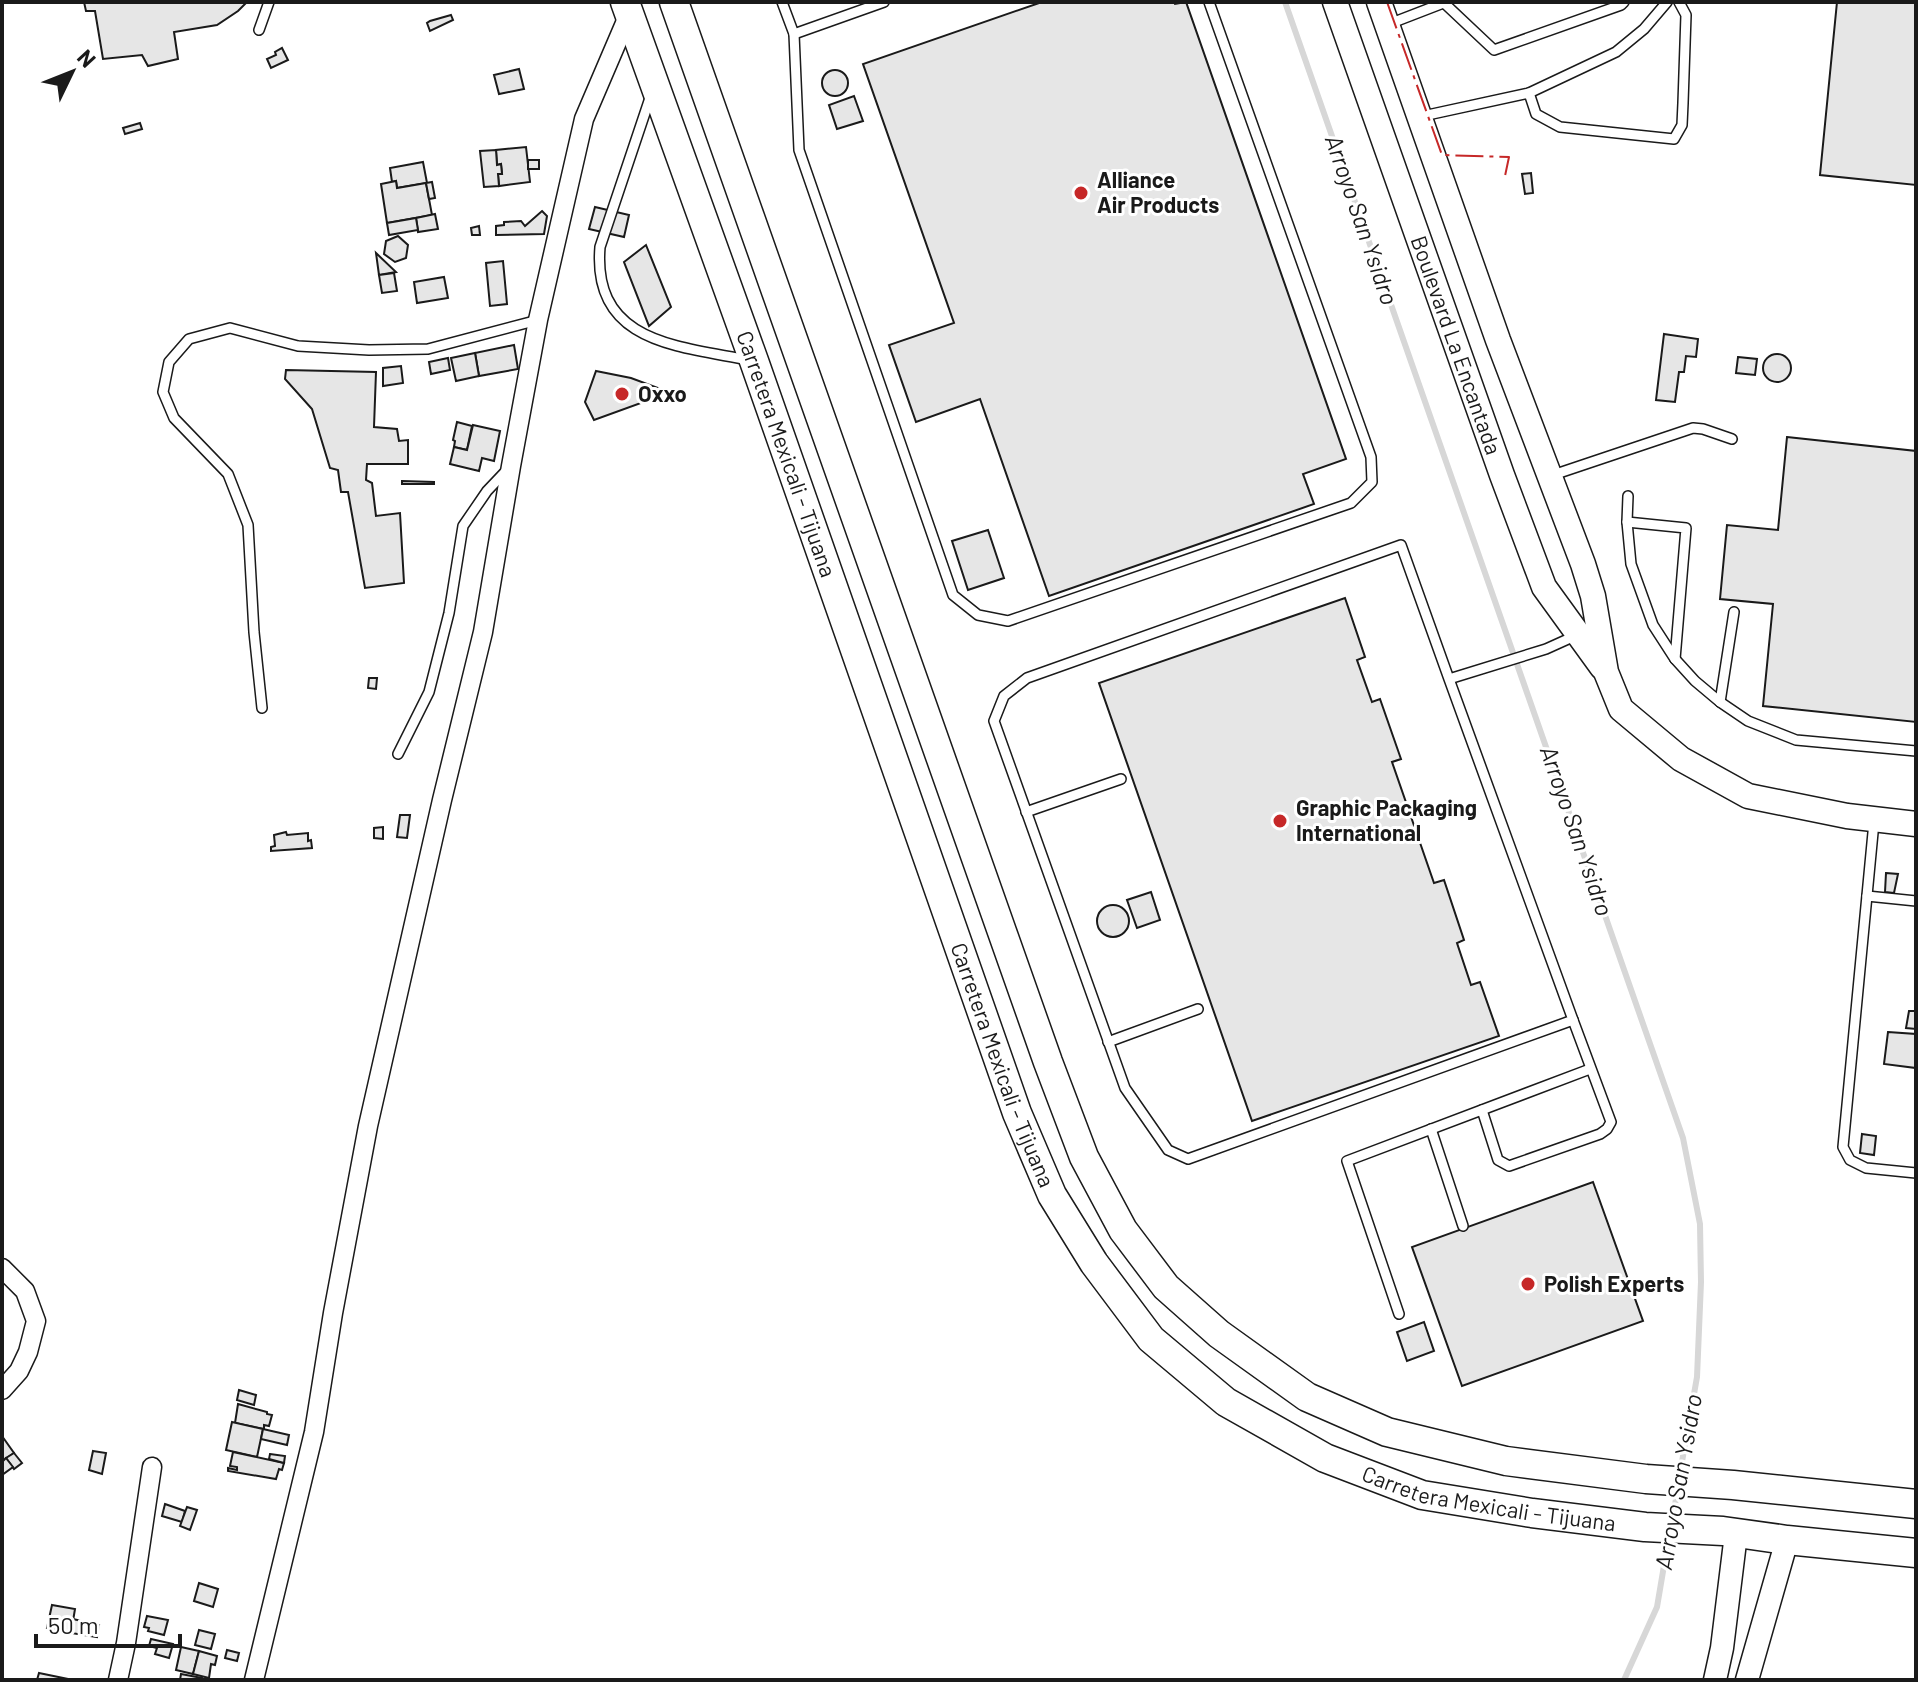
<svg xmlns="http://www.w3.org/2000/svg" width="1918" height="1682" font-family="Barlow,sans-serif">
  <style>
    .lines { fill: none; stroke-linecap: round; stroke-linejoin: round }
    .stream { stroke: #d7d7d7; stroke-width: 6 }
    .building { fill: #e6e6e6; stroke: #1a1a1a; stroke-width: 2 }
    .service-casing { stroke: #1a1a1a; stroke-width: 12 }
    .minor-casing { stroke: #1a1a1a; stroke-width: 21 }
    .tertiary-casing { stroke: #1a1a1a; stroke-width: 25 }
    .secondary-casing { stroke: #1a1a1a; stroke-width: 27 }
    .trunk-casing { stroke: #1a1a1a; stroke-width: 31 }
    .service { stroke: #fff; stroke-width: 9 }
    .minor { stroke: #fff; stroke-width: 18 }
    .tertiary { stroke: #fff; stroke-width: 22 }
    .secondary { stroke: #fff; stroke-width: 24 }
    .trunk { stroke: #fff; stroke-width: 28 }
    .power { stroke: #c62828; stroke-width: 2; stroke-dasharray: 28 6 4 6; stroke-linecap: butt }
    .poi-dot { fill: #c62828; stroke: #fff; stroke-width: 3 }
    .labels { text-anchor: middle; stroke-width: 6; stroke-linejoin: round; paint-order: stroke }
    .poi-label { font-size: 22px; font-weight: bold; fill: #1a1a1a; stroke: #fff; text-anchor: start }
    .street-label { font-size: 22px; fill: #1a1a1a; stroke: #fff }
    .water-label { font-size: 24px; font-style: italic; fill: #1a1a1a; stroke: #fff }
  </style>
  <rect width="100%" height="100%" fill="#fff"/>
  <g class="lines">
    <!-- stream -->
    <g class="stream">
      <polyline points="1285,2 1683,1138 1700,1224 1701,1282 1697,1377 1680,1473"/>
      <polyline points="1672,1521 1678,1488"/>
      <polyline points="1624,1680 1657,1607 1669,1536"/>
    </g>
  </g>
  <!-- building -->
  <g class="building">
    <polygon points="84,2 247,2 238,11 217,25 174,32 178,59 148,66 142,55 103,59 95,11 86,11"/>
    <polygon points="1042,2 1174,2 1175,4 1186,2 1346,459 1303,474 1314,504 1049,596 980,399 916,422 889,345 954,323 863,64"/>
    <polygon points="1837,2 1916,2 1916,185 1820,175"/>
    <polygon points="451,15 453,20 430,31 427,23 430,21"/>
    <polygon points="282,48 288,60 271,68 267,59 276,55 275,52"/>
    <polygon points="519,69 524,89 499,94 494,75"/>
    <circle cx="835" cy="83" r="13"/>
    <polygon points="854,96 863,121 837,129 829,105"/>
    <polygon points="140,123 142,129 125,134 123,128"/>
    <polygon points="526,147 530,182 499,186 498,174 502,174 501,164 497,165 496,150"/>
    <polygon points="496,150 497,165 501,164 502,174 498,174 499,186 484,187 480,151"/>
    <rect x="528" y="160" width="11" height="9"/>
    <polygon points="423,162 427,183 397,188 396,181 392,182 390,168"/>
    <polygon points="1531,173 1533,193 1525,194 1522,174"/>
    <polygon points="396,181 397,188 426,183 432,215 387,223 381,184"/>
    <polygon points="432,182 435,198 429,199 426,183"/>
    <polygon points="595,207 629,215 624,237 589,229"/>
    <polygon points="542,211 547,216 544,234 496,235 496,226 504,225 504,222 521,221 525,226"/>
    <polygon points="435,214 438,229 418,232 416,218"/>
    <polygon points="416,218 418,230 389,235 387,223"/>
    <polygon points="479,226 480,235 472,235 471,228"/>
    <polygon points="398,236 408,245 406,258 395,262 384,254 386,241"/>
    <polygon points="646,245 671,307 649,326 624,262"/>
    <polygon points="376,253 396,272 379,275"/>
    <polygon points="503,261 507,304 490,306 486,263"/>
    <polygon points="394,273 397,291 382,293 379,275"/>
    <polygon points="444,277 448,298 417,303 414,282"/>
    <polygon points="1664,334 1698,339 1696,357 1686,356 1684,372 1679,372 1675,402 1656,400"/>
    <polygon points="514,345 518,369 479,376 475,353"/>
    <polygon points="475,353 479,376 456,381 451,358"/>
    <circle cx="1777" cy="368" r="14"/>
    <polygon points="1738,357 1757,359 1755,375 1736,373"/>
    <polygon points="448,358 450,370 431,374 429,362"/>
    <polygon points="401,366 403,383 383,386 383,368"/>
    <polygon points="286,370 376,372 374,427 397,429 399,441 408,440 408,464 367,464 366,480 372,483 376,516 400,513 404,583 365,588 348,492 341,492 338,470 330,468 312,409 285,379"/>
    <polygon points="596,371 631,378 658,388 652,399 594,420 585,402"/>
    <polygon points="457,422 472,426 467,450 454,447 455,441 453,440"/>
    <polygon points="473,425 500,431 494,461 482,458 479,471 450,464 454,447 467,450"/>
    <polygon points="1787,437 1916,451 1916,722 1763,706 1773,604 1720,599 1727,525 1778,530"/>
    <polygon points="402,481 434,482 434,484 402,484"/>
    <polygon points="988,530 1004,578 968,590 952,541"/>
    <polygon points="1345,598 1365,657 1357,660 1372,702 1380,699 1401,759 1392,762 1434,883 1444,880 1464,940 1457,943 1471,985 1480,982 1499,1036 1252,1121 1099,683"/>
    <polygon points="369,678 377,678 376,689 368,688"/>
    <polygon points="400,815 410,815 407,838 397,837"/>
    <polygon points="383,827 383,839 374,838 374,828"/>
    <polygon points="286,832 287,835 308,833 308,841 311,840 312,848 271,851 271,847 275,846 274,835"/>
    <polygon points="1886,873 1898,874 1894,893 1885,892"/>
    <polygon points="1151,892 1160,920 1137,928 1127,900"/>
    <circle cx="1113" cy="921" r="16"/>
    <polygon points="1909,1011 1916,1011 1916,1029 1906,1028"/>
    <polygon points="1888,1032 1916,1034 1916,1068 1884,1064"/>
    <polygon points="1862,1134 1876,1136 1874,1155 1860,1153"/>
    <polygon points="1593,1182 1643,1321 1462,1386 1412,1247"/>
    <polygon points="1424,1322 1434,1351 1407,1361 1397,1332"/>
    <polygon points="239,1390 256,1395 254,1405 237,1400"/>
    <polygon points="238,1404 267,1412 267,1414 272,1415 269,1426 264,1425 264,1429 235,1423"/>
    <polygon points="232,1422 263,1429 257,1457 226,1450"/>
    <polygon points="263,1429 289,1435 287,1445 261,1439"/>
    <polygon points="2,1436 14,1453 4,1460 2,1458"/>
    <polygon points="93,1451 106,1453 102,1474 89,1470"/>
    <polygon points="233,1452 284,1463 282,1470 279,1469 276,1479 228,1471 228,1468 237,1470 237,1467 230,1466"/>
    <polygon points="14,1453 22,1463 14,1469 6,1458"/>
    <polygon points="270,1454 285,1456 284,1463 269,1459"/>
    <polygon points="6,1458 13,1467 2,1475 2,1462"/>
    <polygon points="165,1504 185,1511 182,1522 162,1516"/>
    <polygon points="187,1507 197,1510 190,1530 180,1526"/>
    <polygon points="199,1583 218,1589 213,1607 194,1601"/>
    <polygon points="52,1605 75,1609 71,1633 47,1628"/>
    <polygon points="147,1616 168,1620 164,1635 148,1631 149,1628 144,1627"/>
    <polygon points="73,1619 99,1625 97,1637 71,1633"/>
    <polygon points="199,1630 215,1634 211,1649 195,1645"/>
    <polygon points="151,1639 173,1644 169,1658 155,1654 157,1648 149,1646"/>
    <polygon points="181,1647 199,1651 193,1674 176,1670"/>
    <polygon points="227,1650 239,1653 237,1661 225,1658"/>
    <polygon points="199,1651 217,1656 215,1665 211,1664 209,1678 193,1674"/>
    <polygon points="39,1673 73,1680 37,1680"/>
    <polygon points="181,1674 202,1678 201,1680 180,1680"/>
  </g>
  <g class="lines">
    <defs>
      <g id="service">
        <polyline points="782,2 794,34 799,150 953,595 978,615 1008,621 1351,503 1372,482 1371,457 1209,2"/>
        <polyline points="1443,2 1494,50 1621,5 1624,2"/>
        <polyline points="1389,24 1446,2"/>
        <polyline points="259,30 269,2"/>
        <polyline points="794,34 884,2"/>
        <polyline points="1529,93 1536,114 1560,127 1674,139 1682,125 1683,103 1686,15 1679,2"/>
        <path d="M651,95L600,247C592,343 678,346 748,360"/>
        <polyline points="1423,116 1529,93 1616,52 1644,29 1667,2"/>
        <polyline points="1550,476 1693,428 1703,429 1732,439"/>
        <polyline points="1628,496 1627,522 1631,564 1653,625 1675,659 1695,681 1720,702 1748,721 1796,740 1916,751"/>
        <polyline points="1627,522 1686,528 1675,659"/>
        <polyline points="1449,679 1401,545 1027,678 1004,696 994,721 1125,1088 1168,1150 1188,1159 1573,1020 1449,679 1546,649 1577,635"/>
        <polyline points="1720,702 1734,612"/>
        <polyline points="262,708 254,632 248,525 228,474 174,418 163,392 169,362 189,339 230,328 298,346 369,350 428,349 538,320"/>
        <polyline points="398,754 429,692 449,613 463,526 487,491 506,471"/>
        <polyline points="1026,812 1121,779"/>
        <polyline points="1874,822 1843,1147 1850,1160 1866,1168 1916,1173"/>
        <polyline points="1867,896 1916,901"/>
        <polyline points="1108,1042 1198,1009"/>
        <polyline points="1482,1110 1498,1160 1509,1166 1600,1134 1607,1129 1611,1122 1573,1020"/>
        <polyline points="1431,1129 1463,1226"/>
        <polyline points="1399,1314 1347,1161 1590,1069"/>
      </g>
      <g id="minor">
        <polyline points="2,1268 25,1291 36,1321 28,1352 19,1371 2,1390"/>
        <polyline points="118,1680 126,1643 152,1467"/>
        <polyline points="254,1680 314,1432 333,1313 368,1126 442,800 483,632 511,466 538,320 584,119 629,14"/>
      </g>
      <g id="tertiary">
        <polyline points="1715,1680 1722,1648 1736,1534"/>
        <polyline points="1747,1680 1787,1540"/>
      </g>
      <g id="secondary">
        <path id="s1" d="M1335,2L1502,475L1544,587L1602,667"/>
        <polyline points="1379,2 1498,340 1583,564 1593,596 1606,672 1621,709 1681,759 1748,796 1847,816 1916,824"/>
      </g>
      <g id="trunk">
        <path id="s2" d="M625,2L754,361L1017,1113L1052,1195L1094,1263L1151,1339L1226,1402L1325,1458L1422,1495L1532,1513L1645,1527L1723,1531L1787,1540L1916,1553"/>
        <polyline points="674,2 1048,1062 1084,1157 1123,1230 1166,1287 1219,1334 1307,1397 1387,1432 1506,1461 1646,1479 1733,1485 1916,1504"/>
      </g>
    </defs>
    <!-- service casing -->
    <use href="#service" class="service-casing"/>
    <!-- minor casing -->
    <use href="#minor" class="minor-casing"/>
    <!-- tertiary casing -->
    <use href="#tertiary" class="tertiary-casing"/>
    <!-- secondary casing -->
    <use href="#secondary" class="secondary-casing"/>
    <!-- trunk casing -->
    <use href="#trunk" class="trunk-casing"/>
    <!-- service -->
    <use href="#service" class="service"/>
    <!-- minor -->
    <use href="#minor" class="minor"/>
    <!-- tertiary -->
    <use href="#tertiary" class="tertiary"/>
    <!-- secondary -->
    <use href="#secondary" class="secondary"/>
    <!-- trunk -->
    <use href="#trunk" class="trunk"/>
    <!-- power -->
    <polyline class="power" points="1387,2 1442,155 1509,157 1505,176"/>
  </g>
  <!-- markers -->
  <g class="poi-dot">
    <circle cx="1081" cy="193" r="8"/>
    <circle cx="622" cy="394" r="8"/>
    <circle cx="1280" cy="821" r="8"/>
    <circle cx="1528" cy="1284" r="8"/>
  </g>
  <g class="labels">
    <!-- poi labels -->
    <g class="poi-label">
      <text x="1097" y="188">Alliance<tspan x="1097" dy="25">Air Products</tspan></text>
      <text x="638" y="402">Oxxo</text>
      <text x="1296" y="816">Graphic Packaging<tspan x="1296" dy="25">International</tspan></text>
      <text x="1544" y="1292">Polish Experts</text>
    </g>
    <!-- street labels -->
    <g class="street-label">
      <text dy="8" stroke="none"><textPath href="#s1" startOffset="364">Boulevard La Encantada</textPath></text>
      <text dy="8" stroke="none"><textPath href="#s2" startOffset="480">Carretera Mexicali - Tijuana</textPath></text>
      <text dy="8" stroke="none"><textPath href="#s2" startOffset="1128">Carretera Mexicali - Tijuana</textPath></text>
      <text dy="8" stroke="none"><textPath href="#s2" startOffset="1824">Carretera Mexicali - Tijuana</textPath></text>
    </g>
    <!-- water labels -->
    <g class="water-label">
      <text transform="translate(1361 220) rotate(71)" y="8">Arroyo San Ysidro</text>
      <text transform="translate(1576 831) rotate(71)" y="8">Arroyo San Ysidro</text>
      <text transform="translate(1679 1482) rotate(-80)" y="8">Arroyo San Ysidro</text>
    </g>
  </g>
  <!-- border -->
  <rect width="1918" height="1682" fill="none" stroke="#1a1a1a" stroke-width="8"/>
  <!-- north arrow -->
  <g transform="translate(72 72) rotate(47)" stroke="#ffffff" stroke-width="6" paint-order="stroke">
  <path d="M0-6L14 30L0 20L-14 30Z" fill="#1a1a1a"/>
  <text y="-12" font-size="22" font-weight="bold" text-anchor="middle" fill="#1a1a1a">N</text>
  </g>
  <!-- scale -->
  <path d="M36 1634v12h144v-12" fill="none" stroke="#1a1a1a" stroke-width="4"/>
  <text x="48" y="1634" font-size="24" fill="#1a1a1a" stroke="#ffffff" stroke-width="6" paint-order="stroke">50 m</text>
</svg>
